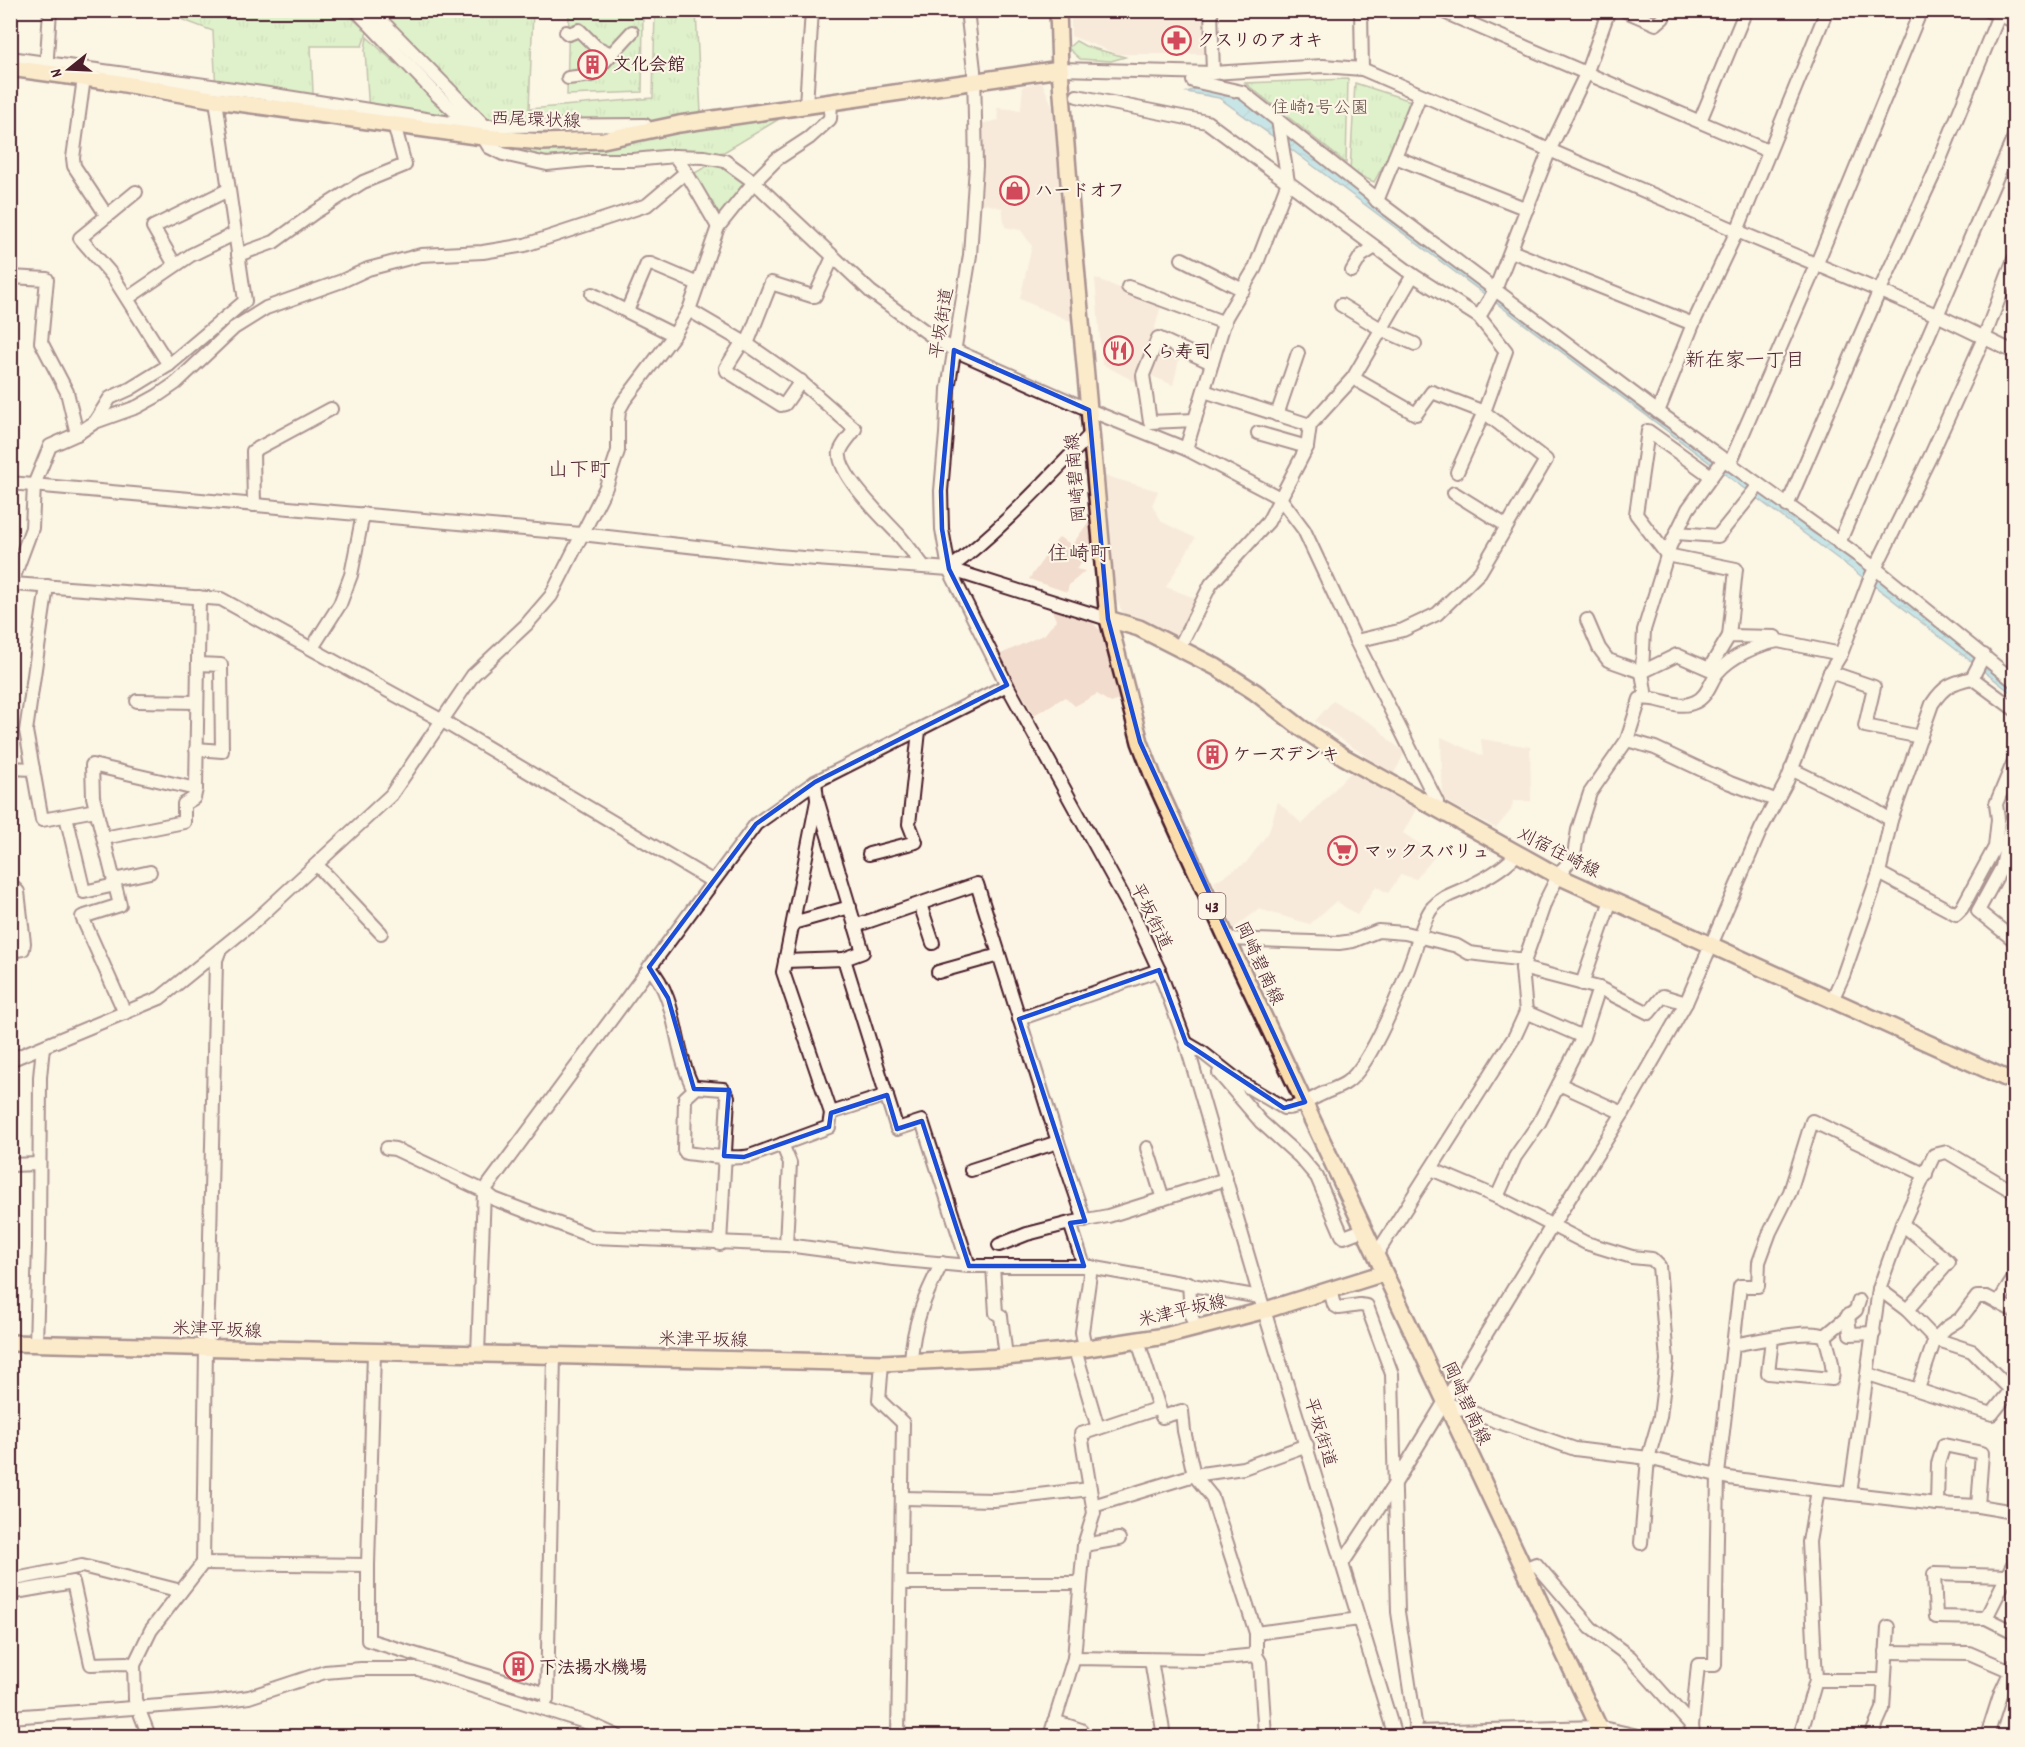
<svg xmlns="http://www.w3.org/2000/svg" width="2025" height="1747" font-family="Dekko,'Klee One',sans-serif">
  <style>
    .built { fill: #f2dccd }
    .grass { fill: url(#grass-tufts); stroke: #82856a; stroke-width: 1.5 }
    .water { fill: url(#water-waves); stroke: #6f8a9c; stroke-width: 1.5 }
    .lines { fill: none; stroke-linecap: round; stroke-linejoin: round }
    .minor-casing { stroke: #4a1f2b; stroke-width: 16 }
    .major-casing { stroke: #4a1f2b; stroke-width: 20 }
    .minor { stroke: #fcf5e5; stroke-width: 12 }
    .major { stroke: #fbddab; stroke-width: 15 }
    .marked { fill: none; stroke: #1d4ed8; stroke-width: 4.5; stroke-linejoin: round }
    .labels { text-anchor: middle; stroke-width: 4.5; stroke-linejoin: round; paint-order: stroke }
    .shield { fill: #fcf5e5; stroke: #7f5f63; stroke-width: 1.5 }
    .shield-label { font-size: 16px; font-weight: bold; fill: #4a1f2b }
    .poi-label { font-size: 18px; font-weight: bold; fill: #4a1f2b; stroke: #fcf5e5; text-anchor: start }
    .park-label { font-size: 18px; fill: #66524b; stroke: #fcf5e5 }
    .street-label { font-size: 18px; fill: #4a1f2b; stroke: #fcf5e5 }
    .neighbourhood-label { font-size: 20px; fill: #4a1f2b; stroke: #fcf5e5 }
    .quarter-label { font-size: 21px; fill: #4a1f2b; stroke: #fcf5e5 }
  </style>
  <defs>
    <pattern id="grass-tufts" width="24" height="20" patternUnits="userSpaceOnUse" patternTransform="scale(1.5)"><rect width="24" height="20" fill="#bbebaa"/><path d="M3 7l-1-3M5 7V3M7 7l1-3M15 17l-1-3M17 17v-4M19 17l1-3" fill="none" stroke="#a2c992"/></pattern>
    <pattern id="water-waves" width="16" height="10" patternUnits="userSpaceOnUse" patternTransform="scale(1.5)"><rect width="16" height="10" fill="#88d1e8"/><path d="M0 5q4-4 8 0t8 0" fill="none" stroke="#77b3c7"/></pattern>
  </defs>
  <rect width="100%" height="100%" fill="#fcf5e5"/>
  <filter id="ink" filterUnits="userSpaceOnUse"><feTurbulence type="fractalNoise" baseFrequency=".0167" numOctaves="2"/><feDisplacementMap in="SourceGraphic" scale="12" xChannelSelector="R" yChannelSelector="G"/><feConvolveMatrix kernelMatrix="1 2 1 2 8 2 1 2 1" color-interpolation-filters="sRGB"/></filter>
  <g filter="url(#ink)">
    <!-- built -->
    <g class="built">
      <polygon points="1071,11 1208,11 1207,54 1118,54 1071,36"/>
      <polygon points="1042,82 1057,118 1075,323 1020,299 1032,246 1021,230 1005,227 1002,208 982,203 983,156 980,124 999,120 997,108 1021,110 1023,86"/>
      <polygon points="1095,278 1161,305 1151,342 1180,355 1173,385 1150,375 1136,382 1102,364"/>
      <polygon points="1102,475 1158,491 1152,505 1162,522 1195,538 1166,587 1197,599 1177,639 1124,616 1114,593"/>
      <polygon points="1092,517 1095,533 1087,557 1076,569 1085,571 1069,585 1067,592 1029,579 1059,537 1072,545"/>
      <polygon points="1051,608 1093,623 1107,637 1121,699 1111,703 1097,694 1075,706 1065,697 1034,715 1006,667 1001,654 1045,634 1056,620"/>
      <polygon points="1333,701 1377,727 1391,742 1405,752 1393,775 1315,721"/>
      <polygon points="1441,737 1483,756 1481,739 1530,747 1531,801 1513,801 1511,810 1496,828 1443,800"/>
      <polygon points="1352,771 1417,807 1403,833 1436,855 1416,879 1401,874 1388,893 1376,886 1357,915 1336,901 1310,924 1259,909 1233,929 1214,882 1246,863 1269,832 1278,802 1302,824"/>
    </g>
    <!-- grass -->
    <g class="grass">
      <polygon points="170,10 344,11 361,26 347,11 533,11 529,109 653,98 655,11 696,11 701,114 660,119 660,122 603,130 487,133 369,113 365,50 367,37 397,65 367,32 362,46 311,46 313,93 310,104 216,91 213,31 170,15"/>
      <polygon points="569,11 643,11 642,92 567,95"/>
      <polygon points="1076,41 1085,46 1125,57 1111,61 1080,59 1068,48"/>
      <polygon points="1348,79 1346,163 1245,83"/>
      <polygon points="1355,83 1417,103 1374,182 1350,171"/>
      <polygon points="779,119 724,152 712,154 548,161 500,148 627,143 677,132"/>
      <polygon points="711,164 724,168 747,183 719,221 693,174"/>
    </g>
    <!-- water -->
    <polygon class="water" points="1200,87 1238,94 1848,554 2014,686 2014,695 1889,597 1292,150 1219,98 1187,92"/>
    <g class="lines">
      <defs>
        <g id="minor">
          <polyline points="356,10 437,95 483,137 489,147 503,154 547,164 587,160 633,160 675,156 704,157 725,161 754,182 871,292 933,337 954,350 1089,410 1186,449 1280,498 1304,530 1356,641 1437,802 1435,807"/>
          <polyline points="371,10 485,126 645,125"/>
          <polyline points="967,10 974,70 976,166 970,255 948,389 946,434 941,491 942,529 949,569 1007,685 1133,914 1159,970 1186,1043 1260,1297 1395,1736"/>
          <polyline points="1211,10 1213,73"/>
          <polyline points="1361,10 1362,69"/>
          <polyline points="1439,10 1768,151"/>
          <polyline points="1623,10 1656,24 1663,18 1666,10"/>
          <polyline points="1987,10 2014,21"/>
          <polyline points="566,32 569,34 579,30 596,47 611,54"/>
          <polyline points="10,58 262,93 463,125 455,118"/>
          <polyline points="1060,69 1213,73 1323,66 1362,69 1737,231 1939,316 2014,352"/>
          <polyline points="46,72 50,10"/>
          <polyline points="84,78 73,158 74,166 107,216"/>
          <polyline points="568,78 592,75 632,32"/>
          <polyline points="1193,81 1242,92 1371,194 1377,201 1658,412 1875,568 2014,681"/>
          <polyline points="1077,96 1207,122 1413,275 1479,317 1506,351 1484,412 1546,460 1480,572 1437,614 1403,630 1356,641"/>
          <polyline points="806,105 812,10"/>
          <polyline points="1700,121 1746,10"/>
          <polyline points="1395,157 1527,209"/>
          <polyline points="686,172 718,227"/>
          <polyline points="136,192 80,238 112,275 169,365"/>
          <polyline points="1377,201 1420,95"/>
          <polyline points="1511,251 1693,324"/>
          <polyline points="238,255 274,242 314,213 363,182 405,165 394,124"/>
          <polyline points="1182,259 1243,290"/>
          <polyline points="175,265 153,227 228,190"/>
          <polyline points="1352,271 1361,256 1375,247"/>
          <polyline points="10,277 47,279 41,342 67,392 77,434"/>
          <polyline points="1128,287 1225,323"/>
          <polyline points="592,294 674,335"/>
          <polyline points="128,298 191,255 234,234"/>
          <polyline points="1341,305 1381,329 1415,344"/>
          <path d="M689,310L747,344L800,381L855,429C851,436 842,444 840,452C836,473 884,519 898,534C907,545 916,556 924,567"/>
          <polyline points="627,311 647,264 651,264 698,284"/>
          <polyline points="1479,317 1495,290 1550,149 1586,74 1609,10"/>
          <polyline points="743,341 726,368 727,371 781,405 785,404 801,381"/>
          <polyline points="747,344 771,283 812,296 815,296 833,257"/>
          <polyline points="1353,378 1416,414 1432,392 1484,412 1457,472"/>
          <polyline points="1204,391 1310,425"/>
          <polyline points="1658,412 1693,324 1737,231 1827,10"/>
          <polyline points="1277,415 1298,353"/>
          <polyline points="1195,420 1150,422 1143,375 1158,338 1212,363"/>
          <polyline points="95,422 110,398 130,389 169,365 245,301 216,100"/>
          <polyline points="1258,433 1307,447"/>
          <polyline points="1186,449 1226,317 1255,268 1288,182 1278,120"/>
          <polyline points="1730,463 1817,263 1921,10"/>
          <polyline points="1711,476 1648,431 1636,514 1667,555 1736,569 1729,636"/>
          <polyline points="10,483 581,534 777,556 949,569 1108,619"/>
          <polyline points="1454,493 1507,526"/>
          <polyline points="254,505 253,451 331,409"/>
          <polyline points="1787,506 1879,292 1934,174 2001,10"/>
          <polyline points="1676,533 1718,536 1759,485"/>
          <polyline points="1839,543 2014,137"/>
          <path d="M949,569C1001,530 1045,481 1091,434"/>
          <polyline points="13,584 221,599 441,720 712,881"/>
          <polyline points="10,587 32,528 34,485 50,446 77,434 95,422 137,407 157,396 176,383 234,328 266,308 342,281 368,269 421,255 483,252 525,245 647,205 686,172 675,156"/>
          <polyline points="1587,620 1599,648 1608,660 1642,672 1677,655 1709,669 1729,636 1775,637"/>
          <polyline points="312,648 340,604 351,575 363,514"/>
          <polyline points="1179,648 1211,584 1268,522 1307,447 1310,425 1353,378 1413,275"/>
          <polyline points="1830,672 1874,687 1865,726 1921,737"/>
          <polyline points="1972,678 2014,709"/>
          <polyline points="1646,698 1642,672 1644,630 1670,546 1688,509 1724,459"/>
          <polyline points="137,701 197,702"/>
          <polyline points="1627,740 1655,748 1730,783 1775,800"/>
          <polyline points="196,749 222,751 221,665 198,664"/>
          <polyline points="10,768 33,769 42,820 96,810"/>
          <polyline points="33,769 26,731 47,586"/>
          <polyline points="1791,769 1873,809 1891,820"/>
          <polyline points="815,782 817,799 863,952 844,959 897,1129 922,1121 969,1266"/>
          <polyline points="817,801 783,972 831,1113 887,1095"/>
          <polyline points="2014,814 2011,822 2002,867 1978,911 2014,940"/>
          <polyline points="66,816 84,892 115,885"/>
          <polyline points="104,838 184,822 184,804 194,798 196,789 199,597"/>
          <polyline points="869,854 916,842 909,824 919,731"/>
          <polyline points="317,865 381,933"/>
          <polyline points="2003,866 2014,875"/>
          <polyline points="1879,873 1956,914 1962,908 1995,847 1998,819 1996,804 2014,761"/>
          <polyline points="114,880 150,872"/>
          <polyline points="10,887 13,887 18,892 24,943 23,949 10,951"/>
          <polyline points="920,904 933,943"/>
          <polyline points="793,923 850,907"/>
          <polyline points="855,926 977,884 1058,1142 1085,1221"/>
          <polyline points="1227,939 1339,943 1353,941 1378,931 1405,933 1457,946 1469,953 1525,960"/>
          <polyline points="785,961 844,959"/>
          <path d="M649,967C679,999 673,1051 694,1089"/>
          <polyline points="938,972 999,955"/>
          <polyline points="1582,984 1611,900"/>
          <polyline points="1599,988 1649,1013 1663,996 1686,1003"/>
          <path d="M1832,1000L1843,976L1879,873L1891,820L1932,704C1944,686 1951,683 1972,678L1984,655"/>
          <polyline points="1526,1012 1583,1037"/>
          <polyline points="125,1013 82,917 120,905 93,797 92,765 196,789"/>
          <polyline points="1019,1019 1159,970"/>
          <path d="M1186,1043L1203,1053L1240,1082L1284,1108C1295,1109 1308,1101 1318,1096C1327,1091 1339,1088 1347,1082C1371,1066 1404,982 1414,953C1418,941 1425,915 1433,907C1442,897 1452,894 1464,889C1484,879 1502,870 1517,854"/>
          <polyline points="10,1060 160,998 255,921 391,795 473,675 526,625 551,596 606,487 618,451 618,422 619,410 624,401 674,335 689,310 718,227 754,182 777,159 809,138 830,119 831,103"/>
          <polyline points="1219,1073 1261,1122 1300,1157 1317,1177 1342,1235 1344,1237 1365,1229"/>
          <polyline points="1559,1084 1623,1113"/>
          <polyline points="782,1144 790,1163 786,1245"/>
          <polyline points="387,1148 395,1149 484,1191 494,1199 593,1237 787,1245 893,1259 969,1266 1084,1266 1260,1297"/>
          <polyline points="1147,1148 1163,1199"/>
          <polyline points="10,1165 39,1164"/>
          <polyline points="1431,1169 1497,1197 1586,1243 1632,1257 1652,1259 1659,1266 1667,1360 1660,1417 1648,1458 1641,1543"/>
          <polyline points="971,1170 1058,1142"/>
          <polyline points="1497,1197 1515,1157 1539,1123 1583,1037 1599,988 1522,968"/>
          <polyline points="1070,1223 1084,1266"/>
          <polyline points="1902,1224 1949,1262 1907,1310"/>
          <path d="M720,1244L728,1097L723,1089L697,1087L685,1098L684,1150L686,1153C704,1155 732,1160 750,1156L829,1127L831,1113"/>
          <polyline points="999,1245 1027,1234 1070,1223 1108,1216 1226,1179"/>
          <path d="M1376,1255L1515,1036L1526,1012L1522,968L1545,902L1558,876L1574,855L1578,830L1590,793L1627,740L1640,699C1659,695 1676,711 1695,702C1707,697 1710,683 1717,673C1731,656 1757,645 1778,641L1841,654"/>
          <polyline points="993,1266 996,1313 1001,1316 1006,1357"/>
          <polyline points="1189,1283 1191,1315 1196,1328"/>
          <polyline points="1879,1289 1907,1310 1935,1339 1946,1328 1960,1319 1977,1297 1987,1297 2014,1311"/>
          <polyline points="1330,1290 1334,1305 1339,1308 1360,1305 1367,1306 1392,1374 1398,1612 1417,1736"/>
          <polyline points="1998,1303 2014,1278"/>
          <polyline points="1848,1315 1850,1334 1874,1333"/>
          <polyline points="1825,1336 1856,1310 1859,1301"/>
          <polyline points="36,1343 39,1246 40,1077 43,1047"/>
          <path d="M1733,1345C1754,1342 1808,1328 1825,1336C1828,1349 1835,1366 1832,1379L1768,1373L1772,1339"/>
          <polyline points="1085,1349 1082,1332 1091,1267"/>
          <polyline points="1075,1350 1098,1428"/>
          <polyline points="374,1352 368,1565 368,1640 547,1694"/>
          <polyline points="478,1354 484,1191 756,824 815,782 1007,685"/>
          <path d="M911,1361C913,1324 925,1295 942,1263"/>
          <polyline points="882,1363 879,1400 903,1423 898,1736"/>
          <polyline points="1868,1374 1992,1414 2011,1390 1972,1351 1935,1339 1918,1389"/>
          <polyline points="1445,1403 1575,1449 1648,1458 1729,1478 1818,1490 1937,1504 1978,1506 2014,1512"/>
          <polyline points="1159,1408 1162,1417 1182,1411 1184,1431 1194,1475 1212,1497 1256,1633"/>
          <polyline points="1850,1494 1879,1289 1902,1224 1934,1155 1947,1152 2014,1192"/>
          <polyline points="903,1498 994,1500 1090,1489"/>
          <polyline points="1937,1504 1938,1464 1944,1445 1982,1453 1978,1506"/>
          <polyline points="1093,1506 1194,1475 1243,1468 1307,1445"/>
          <polyline points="1084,1545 1119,1539"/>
          <polyline points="2014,1552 2014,1562 2007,1576 1934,1574 1936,1617 1986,1618 2014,1632"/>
          <polyline points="203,1563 368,1565"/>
          <polyline points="1342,1564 1394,1485 1553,1224 1623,1113 1686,1003 1761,829 1787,781 1830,672 1841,654 1869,581 1931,455 1984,338 2014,259"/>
          <polyline points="1524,1569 1536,1564 1591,1628 1630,1657 1692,1726 1694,1736"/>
          <polyline points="10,1580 82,1566 181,1591"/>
          <polyline points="901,1583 1080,1583"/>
          <polyline points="10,1593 73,1582 91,1664 126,1663 134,1665"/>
          <polyline points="1986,1618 2007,1576"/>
          <polyline points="1886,1652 1969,1653 2011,1671"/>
          <polyline points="1074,1658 1084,1545 1094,1513 1081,1434 1159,1408 1138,1341"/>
          <polyline points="1151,1660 1164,1736"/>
          <polyline points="1816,1680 1884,1680"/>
          <polyline points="547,1700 554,1355"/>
          <polyline points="10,1717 215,1702 249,1697 325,1672 361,1669 418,1669 588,1723 617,1736"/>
          <polyline points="1054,1721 1081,1730"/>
          <polyline points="1692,1726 1698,1665 1715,1665 1718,1474 1740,1286 1758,1286 1759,1262 1770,1232 1790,1192 1812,1121 1926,1175"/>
          <polyline points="1416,1732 1598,1727 1638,1736"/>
          <polyline points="10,1735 12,1736"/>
          <polyline points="149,1736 135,1700 134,1665 151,1630 203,1563 206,1348 209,1285 216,960 219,952"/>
          <polyline points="1050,1736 1074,1658 1204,1660 1256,1655"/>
          <polyline points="1265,1736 1260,1662 1256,1655 1256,1633 1359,1619"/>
          <polyline points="1800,1736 1816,1680 1809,1542 1818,1490"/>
          <polyline points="1871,1736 1883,1709 1888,1627"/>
          <polyline points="1987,1736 2001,1692 2014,1664"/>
        </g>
        <g id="major">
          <polyline points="1058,10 1060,69 1073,233 1108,619 1140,742 1154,779 1227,939 1603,1736"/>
          <polyline points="10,68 113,82 216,100 483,137 542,142 603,140 679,124 1060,69"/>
          <polyline points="1108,619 1139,628 1216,667 1255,692 1300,727 1344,757 1558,876 2014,1082"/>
          <polyline points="10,1343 882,1363 1006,1357 1075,1350 1165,1336 1266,1310 1384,1273"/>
        </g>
      </defs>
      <!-- minor casing -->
      <use href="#minor" class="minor-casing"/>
      <!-- major casing -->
      <use href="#major" class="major-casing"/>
      <!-- minor -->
      <use href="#minor" class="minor"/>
      <!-- major -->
      <use href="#major" class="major"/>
    </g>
  </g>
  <!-- marked area -->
  <path d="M0 0H2025V1747H0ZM954,350L1089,410L1108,619L1140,742L1305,1102L1284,1108L1186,1043L1159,970L1019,1019L1085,1221L1070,1223L1084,1266H969L922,1121L897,1129L887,1095L831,1113L829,1127L744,1157L724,1156L729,1090L694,1089L668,998L649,967L756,824L815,782L1007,685L949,569L942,529L941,491Z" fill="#fcf5e5" fill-opacity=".55" fill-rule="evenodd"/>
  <path class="marked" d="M954,350L1089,410L1108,619L1140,742L1305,1102L1284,1108L1186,1043L1159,970L1019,1019L1085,1221L1070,1223L1084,1266H969L922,1121L897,1129L887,1095L831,1113L829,1127L744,1157L724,1156L729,1090L694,1089L668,998L649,967L756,824L815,782L1007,685L949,569L942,529L941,491Z"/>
  <!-- icons -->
  <defs>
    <symbol id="pharmacy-ring" viewBox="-11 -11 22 22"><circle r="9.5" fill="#fcf5e5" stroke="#d1495b" stroke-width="1.5"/><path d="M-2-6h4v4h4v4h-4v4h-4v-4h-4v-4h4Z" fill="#d1495b"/></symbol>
    <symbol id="building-ring" viewBox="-11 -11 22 22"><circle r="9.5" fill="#fcf5e5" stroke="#d1495b" stroke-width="1.5"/><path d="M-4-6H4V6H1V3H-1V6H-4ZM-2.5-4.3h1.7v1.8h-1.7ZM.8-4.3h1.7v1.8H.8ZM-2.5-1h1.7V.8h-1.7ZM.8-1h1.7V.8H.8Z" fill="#d1495b"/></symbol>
    <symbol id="shop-ring" viewBox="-11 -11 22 22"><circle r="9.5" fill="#fcf5e5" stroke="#d1495b" stroke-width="1.5"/><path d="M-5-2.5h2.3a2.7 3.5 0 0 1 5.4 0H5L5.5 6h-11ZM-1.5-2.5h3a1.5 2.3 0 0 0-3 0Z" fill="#d1495b"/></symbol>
    <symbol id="restaurant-ring" viewBox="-11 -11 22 22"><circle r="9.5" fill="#fcf5e5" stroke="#d1495b" stroke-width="1.5"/><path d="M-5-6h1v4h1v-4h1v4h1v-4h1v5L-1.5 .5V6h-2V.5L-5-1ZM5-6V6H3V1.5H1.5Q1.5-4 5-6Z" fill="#d1495b"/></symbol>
    <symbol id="supermarket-ring" viewBox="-11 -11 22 22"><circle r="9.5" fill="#fcf5e5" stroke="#d1495b" stroke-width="1.5"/><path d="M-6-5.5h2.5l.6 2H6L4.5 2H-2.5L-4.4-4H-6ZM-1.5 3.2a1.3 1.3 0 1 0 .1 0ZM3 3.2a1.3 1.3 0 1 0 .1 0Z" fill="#d1495b"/></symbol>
  </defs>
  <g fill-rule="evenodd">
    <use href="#pharmacy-ring" x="1160" y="24" width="33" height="33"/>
    <use href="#building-ring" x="576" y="48" width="33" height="33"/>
    <use href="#shop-ring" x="998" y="174" width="33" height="33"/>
    <use href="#restaurant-ring" x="1102" y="334" width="33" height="33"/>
    <use href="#building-ring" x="1196" y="738" width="33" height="33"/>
    <use href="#supermarket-ring" x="1326" y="834" width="33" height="33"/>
    <use href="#building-ring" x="502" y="1650" width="33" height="33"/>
  </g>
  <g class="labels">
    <!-- shield labels -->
    <rect class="shield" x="1198.5" y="893" width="27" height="26" rx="4.5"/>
    <g class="shield-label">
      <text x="1212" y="912">43</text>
    </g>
    <!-- poi labels -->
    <g class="poi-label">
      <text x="1197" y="46">クスリのアオキ</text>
      <text x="613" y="70">文化会館</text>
      <text x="1035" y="196">ハードオフ</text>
      <text x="1139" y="357">くら寿司</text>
      <text x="1233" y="760">ケーズデンキ</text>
      <text x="1364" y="857">マックスバリュ</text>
      <text x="539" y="1673">下法揚水機場</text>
    </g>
    <!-- park labels -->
    <g class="park-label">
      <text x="1320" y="113">住崎2号公園</text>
    </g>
    <!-- street labels -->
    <g class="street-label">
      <text transform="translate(536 119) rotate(2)" y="6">西尾環状線</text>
      <text transform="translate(941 323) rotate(-81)" y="6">平坂街道</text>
      <text transform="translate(1075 478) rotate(-95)" y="6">岡崎碧南線</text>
      <text transform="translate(1559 852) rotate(27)" y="6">刈宿住崎線</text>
      <text transform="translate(1152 916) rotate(64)" y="6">平坂街道</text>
      <text transform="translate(1260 963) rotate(65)" y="6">岡崎碧南線</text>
      <text transform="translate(1182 1310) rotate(-13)" y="6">米津平坂線</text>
      <text transform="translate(217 1329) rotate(2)" y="6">米津平坂線</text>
      <text transform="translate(703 1339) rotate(1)" y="6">米津平坂線</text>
      <text transform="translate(1467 1403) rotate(65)" y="6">岡崎碧南線</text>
      <text transform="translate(1321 1432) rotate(73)" y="6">平坂街道</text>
    </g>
    <!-- neighbourhood labels -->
    <g class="neighbourhood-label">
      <text x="1745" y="366">新在家一丁目</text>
    </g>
    <!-- quarter labels -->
    <g class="quarter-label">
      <text x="579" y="476">山下町</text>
      <text x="1079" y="560">住崎町</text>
    </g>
  </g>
  <!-- margin -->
  <rect width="2025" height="1747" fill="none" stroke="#fcf5e5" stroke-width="36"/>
  <rect x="18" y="18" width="1989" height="1711" fill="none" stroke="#4a1f2b" stroke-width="2" filter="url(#ink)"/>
  <!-- north arrow -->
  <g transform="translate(69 69) rotate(252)" stroke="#fcf5e5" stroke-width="4.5" paint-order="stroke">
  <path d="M0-4.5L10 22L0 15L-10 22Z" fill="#4a1f2b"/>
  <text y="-9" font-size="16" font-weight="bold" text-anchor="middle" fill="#4a1f2b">N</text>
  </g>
</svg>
